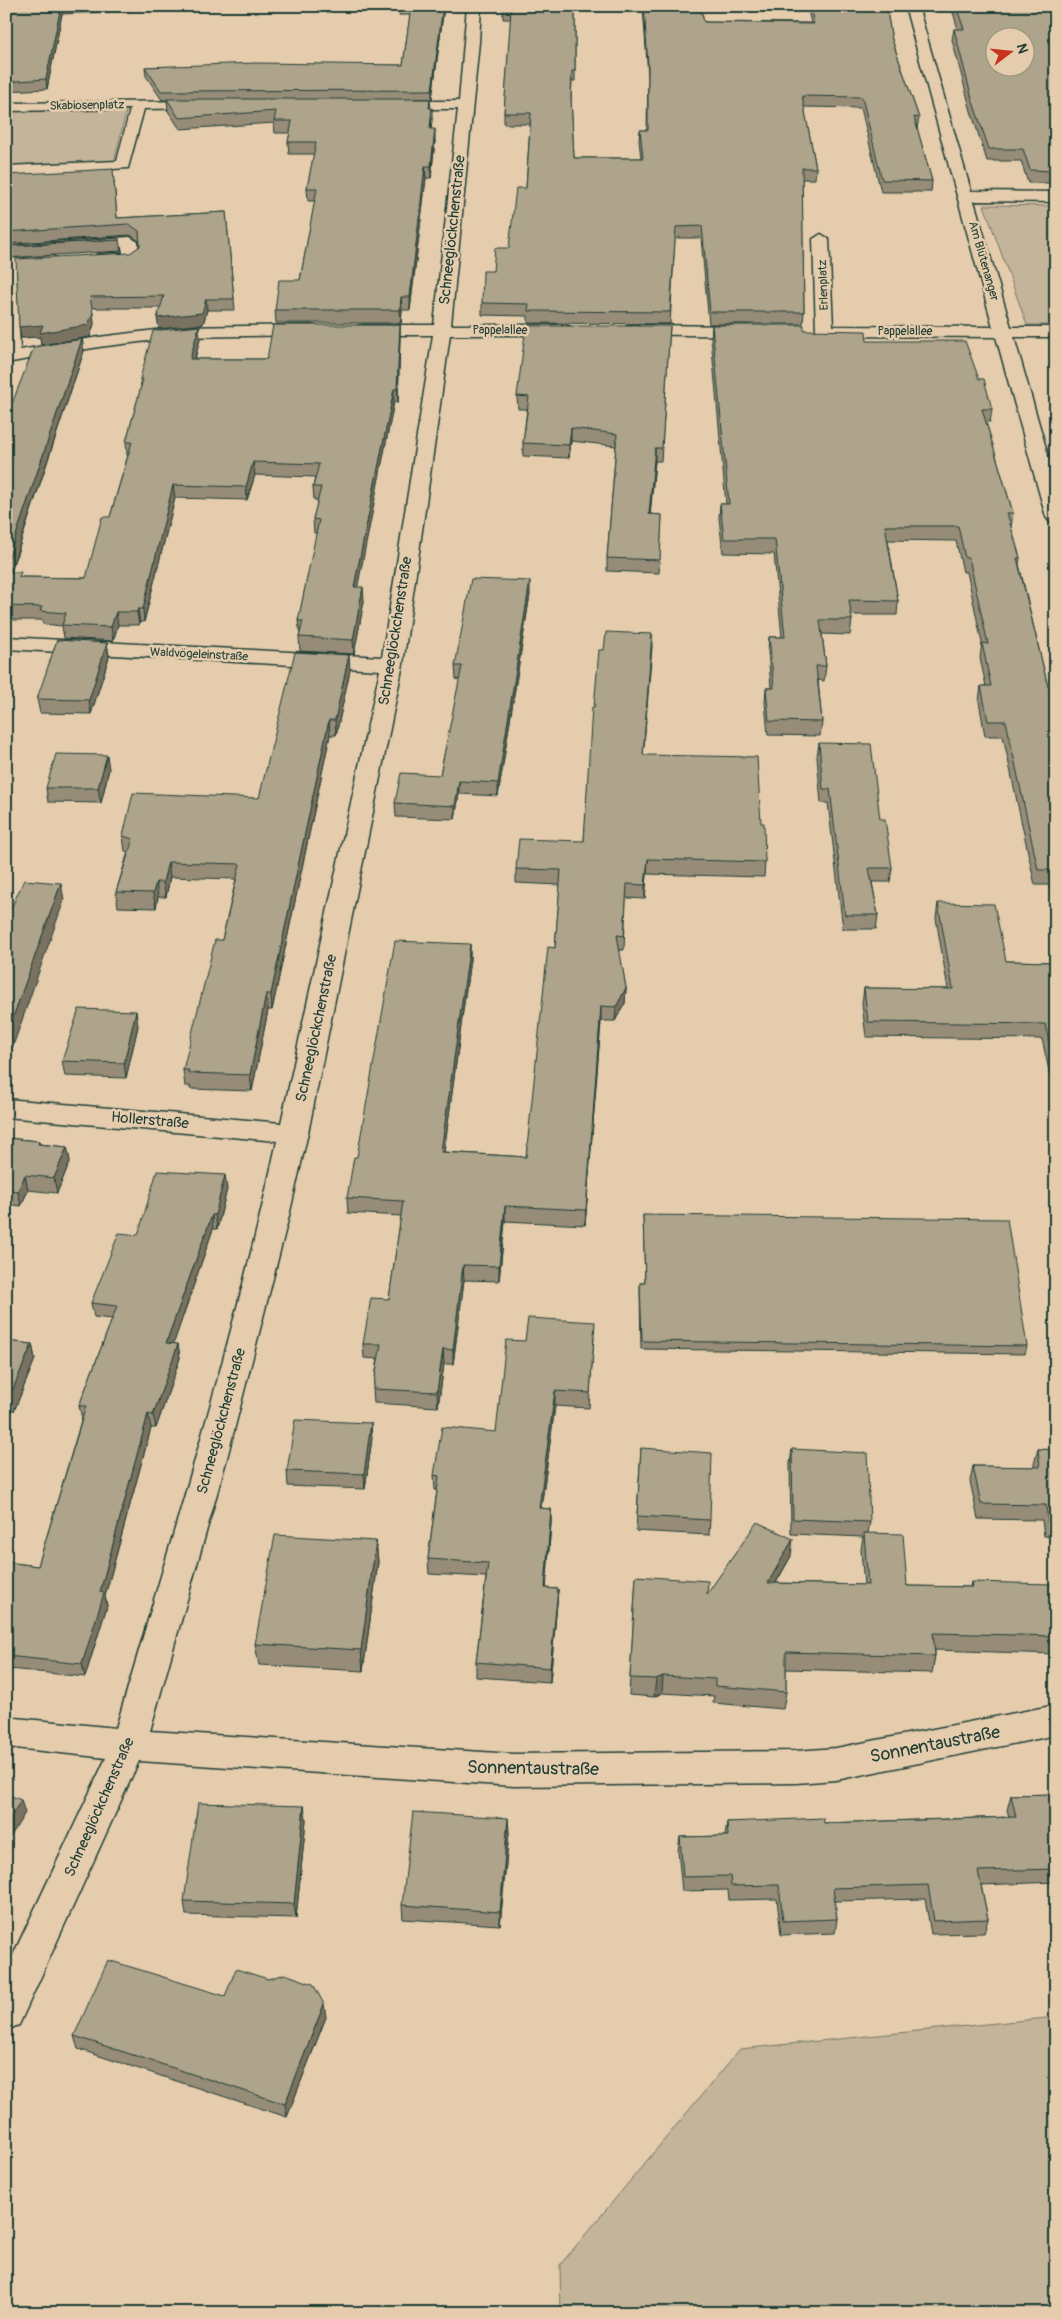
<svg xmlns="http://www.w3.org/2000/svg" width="1062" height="2319" font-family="Pangolin,sans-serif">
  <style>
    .green { fill: #c4b49a; stroke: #727867 }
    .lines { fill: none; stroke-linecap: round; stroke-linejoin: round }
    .street-casing { stroke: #1f3d34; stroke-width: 3 }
    .street { fill: #e4ccad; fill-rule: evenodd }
    .wall { fill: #968c78; stroke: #1f3d34; fill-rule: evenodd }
    .shaded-wall { fill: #7a7261; stroke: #1f3d34 }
    .building { fill: #aea38b; stroke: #1f3d34; fill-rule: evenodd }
    .labels { text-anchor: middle; stroke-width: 5; stroke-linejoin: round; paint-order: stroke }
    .far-street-label { font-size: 12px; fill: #1f3d34; stroke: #e4ccad }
    .street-label { font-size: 15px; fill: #1f3d34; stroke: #e4ccad }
    .near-street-label { font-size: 18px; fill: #1f3d34; stroke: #e4ccad }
  </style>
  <rect width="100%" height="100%" fill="#e4ccad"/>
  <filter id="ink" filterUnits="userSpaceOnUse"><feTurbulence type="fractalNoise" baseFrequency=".02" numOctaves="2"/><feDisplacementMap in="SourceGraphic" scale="10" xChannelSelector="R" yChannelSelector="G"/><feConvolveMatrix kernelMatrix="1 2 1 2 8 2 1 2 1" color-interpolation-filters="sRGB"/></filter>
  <g filter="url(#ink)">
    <!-- green -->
    <g class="green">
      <polygon points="127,107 114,163 6,169 6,110"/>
      <polygon points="984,205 1056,206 1056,325 1027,325"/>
      <polygon points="1056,2017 1056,2313 561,2313 560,2265 740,2049"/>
    </g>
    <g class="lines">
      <defs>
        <g id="street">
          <path d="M467,6H481L479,42L451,325H563L569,326L572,330L569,334L563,335H450L403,664L308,1133L289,1216L227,1458L150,1731L514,1754L796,1751L836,1748L1056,1705V1735L836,1780L796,1783L514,1786L139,1761L19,2025L6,2030V1970L106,1758L6,1747V1717L116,1728C173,1534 234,1339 277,1141L6,1117V1099L281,1123L380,670L6,649V637L382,657L433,335H363L357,334L354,330L357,326L363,325H434L458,109H394L387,105L394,101H459Z"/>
          <polygon points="905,6 918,6 971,191 1056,192 1056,202 974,201 1011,327 1056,327 1056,337 1014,337 1056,483 1056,523 1049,521 1046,517 996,337 825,336 819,335 816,331 813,239 821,234 829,239 833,326 993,327"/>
          <polygon points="206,101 213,105 211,108 144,109 128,168 6,176 6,166 117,161 130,109 6,111 6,103"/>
          <path d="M130,237L138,242L139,257C134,264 95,267 90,259L98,254L123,253L122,247L6,255V245Z"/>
          <polygon points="53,256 61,261 59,264 16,268 20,350 99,337 180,327 310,325 316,326 319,330 316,334 310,335 180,337 99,347 6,363 6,259"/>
          <polygon points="633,325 748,326 754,327 757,331 754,335 748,336 627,334 624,330 627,326"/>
        </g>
      </defs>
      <!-- street casing -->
      <use href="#street" class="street-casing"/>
      <!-- street -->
      <use href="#street" class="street"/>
    </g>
    <!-- wall -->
    <g class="wall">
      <polygon points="6,6 133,6 132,11 62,14 47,89 6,91 6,34 11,8 6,8"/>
      <polygon points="399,6 444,6 432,99 415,99 430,99 432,119 431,129 435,141 431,178 426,178 410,310 402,310 401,323 276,323 275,310 300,280 315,201 308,201 307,188 314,154 289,154 288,142 290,133 275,133 274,123 180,129 168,111 167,100 162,100 146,76 145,67 403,65 410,15 399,15"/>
      <path d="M503,6H700L704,22L811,23L807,6H886L892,40L919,118L917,128L932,181L931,192H881L861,108L804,107L816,168L815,179H802L804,312L803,324H709L701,238H675L670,324L528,323V316L482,315V303L493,271L509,248L526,188L530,124H504V113L511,19H503ZM575,7L643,8L648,76L647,130H640L639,141L641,158H574L571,99L572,81H575Z"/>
      <polygon points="951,6 1056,6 1056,183 1028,183 1021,161 987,161 971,111 952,40 954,29 958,29"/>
      <polygon points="6,175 114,180 117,218 226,212 235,310 207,310 203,324 159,329 160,308 92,308 94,324 90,337 41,345 40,337 21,338 140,246 139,241 130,235 6,244"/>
      <polygon points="119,240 121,251 6,258 6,246"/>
      <polygon points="400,325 400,338 398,402 394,402 357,587 364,601 354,654 300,651 299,637 300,634 298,621 317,533 314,533 313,519 318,500 314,500 313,487 315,477 255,475 247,500 175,498 144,622 140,622 139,625 118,625 113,641 64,638 62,626 43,624 42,620 6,620 6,419 82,339 84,351 11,572 22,577 86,578 110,517 128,455 127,455 126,442 141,387 140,379 200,339 195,359 267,359"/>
      <polygon points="712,325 804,330 867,341 979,379 992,409 990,422 986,422 1013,513 1011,527 1020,558 1019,564 1048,687 1056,709 1056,917 1049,885 1035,885 1003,736 985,736 979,701 981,686 986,686 980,658 982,643 967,572 963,572 956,541 888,540 898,601 897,615 851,615 852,620 850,635 822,634 826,666 824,681 818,680 822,722 820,736 768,735 765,702 766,688 771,688 768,651 769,637 782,637 774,554 723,553 719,518 720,504 726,504 711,338"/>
      <polygon points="670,326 661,461 655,461 650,514 662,515 659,573 607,571 607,558 616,446 571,441 569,458 523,456 523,443 527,409 518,409 517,396"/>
      <polygon points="530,594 498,796 459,794 455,819 396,817 395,803 440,775 460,680 456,679 455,666"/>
      <polygon points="652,634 643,755 761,823 765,862 764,877 647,874 645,899 626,898 624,950 619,950 626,988 625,1003 615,1021 601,1021 585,1225 505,1221 499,1281 464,1280 453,1364 444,1364 438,1407 374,1403 373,1389 378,1359 364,1358 363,1344 389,1299 401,1216 348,1213 347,1198 357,1157 470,944 470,959 444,1152 526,1157 555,948 560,885 516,883 516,869 584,841 594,707 604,650"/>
      <polygon points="107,643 109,657 91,714 40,713 37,699"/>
      <polygon points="350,670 336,735 330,735 272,1010 268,1010 252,1091 190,1089 190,1086 185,1086 183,1070 222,940 236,879 170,877 166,897 158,897 156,908 118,907 116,892 128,852 125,851 123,836 259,798"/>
      <polygon points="819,743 880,819 892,868 890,882 872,882 878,915 876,929 843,929 828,803 821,803 817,757"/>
      <polygon points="109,769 101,803 48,802 46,788"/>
      <polygon points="938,903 1006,961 1056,962 1056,1075 1050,1075 1042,1039 866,1037 862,1004 864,988 948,989 936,918"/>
      <polygon points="138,1026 126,1078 65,1076 62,1061"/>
      <polygon points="6,1138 39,1141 40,1144 67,1147 70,1161 57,1193 28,1190 21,1206 6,1204"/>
      <polygon points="227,1189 217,1229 213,1229 173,1344 178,1344 180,1358 156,1428 151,1428 105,1596 107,1606 85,1677 10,1669 9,1662 6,1662 6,1562 38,1566 82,1418 79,1406 112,1319 94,1317 91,1303 138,1235"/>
      <polygon points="643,1215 1027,1346 1025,1354 641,1349 640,1291 640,1283 645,1283"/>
      <polygon points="594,1337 589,1408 555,1406 541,1508 551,1509 551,1523 546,1588 558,1589 557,1603 550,1682 476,1677 476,1662 486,1577 429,1574 428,1559 437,1490 435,1490 434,1475 496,1432 525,1341"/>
      <polygon points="6,1341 32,1344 35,1359 14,1411 6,1410"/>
      <polygon points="372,1438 365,1489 288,1486 287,1471"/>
      <polygon points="641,1448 710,1520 709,1535 636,1531"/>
      <polygon points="792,1449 870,1522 868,1533 907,1586 970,1587 971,1582 1056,1636 1056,1654 935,1650 935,1656 932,1673 786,1669 786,1692 783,1709 713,1703 714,1696 662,1693 654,1697 629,1695 636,1576 707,1594 791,1556 776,1583 864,1585 861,1550 863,1537 791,1534 790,1464"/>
      <polygon points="1038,1449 1056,1450 1056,1537 1044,1536 1042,1520 978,1519 970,1481 973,1466 1034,1467 1034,1464"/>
      <polygon points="376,1541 378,1562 363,1671 259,1665 255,1644"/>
      <polygon points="1056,1794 1056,1882 981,1885 988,1919 984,1933 931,1934 925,1899 835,1901 837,1919 835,1933 781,1935 777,1899 729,1900 728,1890 682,1891 678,1851 680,1837 725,1836 727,1822 824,1823 1009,1817 1007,1810 1011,1795"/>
      <polygon points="304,1806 306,1820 296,1918 186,1915 184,1901"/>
      <polygon points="509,1832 500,1925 403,1919 402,1905"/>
      <polygon points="268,1979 326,2017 287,2117 78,2049 74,2036 225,1996"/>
    </g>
    <!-- shaded-wall -->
    <g class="shaded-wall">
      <polygon points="61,6 62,14 47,89 46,79"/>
      <polygon points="443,6 444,6 432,99 432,90"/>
      <polygon points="432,108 432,119 430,141 430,129"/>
      <polygon points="435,129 435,141 431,178 431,166"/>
      <polygon points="425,166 426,178 410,310 410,297"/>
      <polygon points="401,297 402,310 401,323 400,310"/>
      <polygon points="206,299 207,310 203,324 159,329 157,318"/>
      <polygon points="93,313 94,324 90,337 41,345 40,337 21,338 19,327"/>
      <polygon points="400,325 400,338 398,402 397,389"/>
      <polygon points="199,326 200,339 191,371 190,359"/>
      <polygon points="82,339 84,351 6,585 6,565"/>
      <polygon points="394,389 394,402 355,600 354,587"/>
      <polygon points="571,428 571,441 569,458 569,445"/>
      <polygon points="655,448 655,461 649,528 649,514"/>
      <polygon points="253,462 255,475 247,500 246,487"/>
      <polygon points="173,485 175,498 144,622 143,609"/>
      <polygon points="530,581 530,594 498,796 498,783"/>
      <polygon points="363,587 364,601 354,654 353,640"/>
      <polygon points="138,609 140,622 139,625 137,612"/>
      <polygon points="116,612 118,625 113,641 111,627"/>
      <polygon points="652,634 652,647 642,769 643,755"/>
      <polygon points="107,643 109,657 91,714 89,700"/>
      <polygon points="349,655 350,670 336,735 335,720"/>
      <polygon points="7,666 10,685 6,697 6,668"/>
      <polygon points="329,720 330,735 272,1010 271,994"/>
      <polygon points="107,755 109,769 101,803 98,788"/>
      <polygon points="459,781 459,794 455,819 455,806"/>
      <polygon points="648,859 647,874 645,899 645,885"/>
      <polygon points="168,862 170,877 166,897 163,882"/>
      <polygon points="156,882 158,897 156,908 153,893"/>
      <polygon points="61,883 64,900 6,1066 6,1037"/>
      <polygon points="470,944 470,959 442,1167 441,1152"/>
      <polygon points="626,988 625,1003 615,1021 616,1007"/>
      <polygon points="266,994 268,1010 252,1091 250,1075"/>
      <polygon points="601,1006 601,1021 585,1225 586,1210"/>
      <polygon points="136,1011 138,1026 126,1078 124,1063"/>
      <polygon points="67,1147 70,1161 57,1193 54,1178"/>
      <polygon points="25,1175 28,1190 21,1206 18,1191"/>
      <polygon points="225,1175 227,1189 217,1229 215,1215"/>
      <polygon points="505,1206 505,1221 499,1281 499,1266"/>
      <polygon points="212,1215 213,1229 169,1357 166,1343"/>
      <polygon points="463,1265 464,1280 453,1364 453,1350"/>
      <polygon points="32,1344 35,1359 14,1411 10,1396"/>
      <polygon points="178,1344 180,1358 156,1428 153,1415"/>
      <polygon points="443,1349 444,1364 438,1407 437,1392"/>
      <polygon points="555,1391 555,1406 539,1523 539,1508"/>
      <polygon points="148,1414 151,1428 105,1596 107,1606 85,1677 82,1664 100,1592"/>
      <polygon points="371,1423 372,1438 365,1489 364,1474"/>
      <polygon points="551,1509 551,1523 545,1602 545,1588"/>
      <polygon points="793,1539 791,1556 766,1600 768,1583"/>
      <polygon points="376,1541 378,1562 363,1671 361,1650"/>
      <polygon points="558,1589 557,1603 550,1682 550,1668"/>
      <polygon points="663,1676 662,1693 654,1697 656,1679"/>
      <polygon points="21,1800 25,1813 6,1844 6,1825"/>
      <polygon points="304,1806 306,1820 296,1918 294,1904"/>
      <polygon points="508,1818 509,1832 500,1925 500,1912"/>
      <polygon points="324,2004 326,2017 287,2117 285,2104"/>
    </g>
    <!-- building -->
    <g class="building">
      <polygon points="12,6 61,6 46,79 6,82 6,34"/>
      <polygon points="411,6 443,6 432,90 161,91 145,67 256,63 403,65"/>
      <polygon points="503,6 575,6 575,71 572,71 571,97 574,158 643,158 640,130 648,130 648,66 644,6 700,6 704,22 814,24 810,6 886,6 892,40 919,118 914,117 932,181 882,180 862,97 802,96 816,168 802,168 804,312 710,312 702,226 676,227 670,312 528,311 529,304 482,303 483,271 493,271 495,248 509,248 516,188 526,188 531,113 504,113 511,9 503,9"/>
      <path d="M956,6H1056V171L1030,170L1023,149H989L972,99L954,29H964ZM994,38H1024V68H994Z"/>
      <polygon points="167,99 430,99 429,108 432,108 430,129 435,129 431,166 425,166 410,297 401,297 400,310 275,310 279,280 300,280 317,188 307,188 316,142 288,142 292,121 274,121 276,111 179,118"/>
      <polygon points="113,169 117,218 226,212 234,299 206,299 202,313 157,318 164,296 90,297 93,313 88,325 40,333 43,325 19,327 16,259 130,253 140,246 139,231 129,224 6,232 6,175"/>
      <polygon points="119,238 119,240 6,246"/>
      <polygon points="273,325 400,325 397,389 394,389 354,587 363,587 353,640 299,637 303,621 298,621 319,520 313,519 321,487 313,487 319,464 253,462 246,487 173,485 143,609 138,609 137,612 116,612 111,627 62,625 66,613 40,611 42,607 6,606 6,572 21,572 19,577 86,578 102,517 110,517 132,442 126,442 143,379 140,379 153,331 199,326 190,359 267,359"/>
      <polygon points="712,325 804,325 804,330 866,331 867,341 965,341 979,379 984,379 992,409 982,409 1013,513 1007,513 1020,558 1017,558 1048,687 1051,688 1056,709 1056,888 1052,870 1038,870 1006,721 988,721 981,686 991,686 982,643 988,644 969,558 965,558 958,526 885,526 898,601 849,600 852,620 820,620 826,666 816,666 822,722 769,721 766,688 774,688 769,637 785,637 775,539 724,539 720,504 729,504"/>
      <polygon points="526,326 670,326 662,448 655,448 649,514 662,515 660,560 607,558 617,434 571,428 569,445 523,443 529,397 517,396"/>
      <polygon points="82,339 6,565 6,419 34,347"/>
      <polygon points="471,579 530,581 498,783 459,781 455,806 395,803 401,773 440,775 462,666 455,666"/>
      <polygon points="606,632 652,634 643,755 757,757 761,823 764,823 765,862 648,859 645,885 627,884 624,936 617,935 626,988 616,1007 601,1006 586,1210 505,1206 499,1266 463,1265 453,1350 443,1349 437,1392 373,1389 381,1344 363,1344 371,1298 389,1299 403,1201 347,1198 354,1157 357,1157 395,941 470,944 441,1152 526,1157 548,947 555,948 561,870 516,869 519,839 584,841 592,707 594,707 599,650 604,650"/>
      <polygon points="57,640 107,643 89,700 37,699"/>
      <polygon points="295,652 349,655 335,720 329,720 271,994 266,994 250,1075 188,1073 189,1070 183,1070 215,940 222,940 240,864 168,862 163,882 156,882 153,893 116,892 133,839 123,836 133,793 259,798"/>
      <polygon points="819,743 871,744 880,819 885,819 892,868 869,868 878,915 845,915 830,789 823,789"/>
      <polygon points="56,754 107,755 98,788 46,788"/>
      <polygon points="24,880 61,883 6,1037 6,919"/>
      <polygon points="938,903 994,904 1006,961 1056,962 1056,1060 1053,1060 1045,1024 868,1022 864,988 953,989"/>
      <polygon points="79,1009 136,1011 124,1063 62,1061"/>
      <polygon points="6,1138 39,1141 38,1144 67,1147 54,1178 25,1175 18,1191 6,1190"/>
      <polygon points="157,1171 225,1175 215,1215 212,1215 166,1343 178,1344 153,1415 148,1414 100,1592 104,1593 82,1664 7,1656 9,1649 6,1649 6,1562 38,1566 86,1406 79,1406 117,1306 91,1303 119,1233 138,1235"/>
      <polygon points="643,1215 1007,1219 1027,1346 642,1341 640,1283 645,1283"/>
      <polygon points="528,1318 595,1322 590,1393 555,1391 539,1508 551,1509 545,1588 558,1589 550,1668 476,1662 488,1563 428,1559 439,1476 434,1475 442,1427 496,1432 506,1340 525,1341"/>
      <polygon points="6,1341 32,1344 10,1396 6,1396"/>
      <polygon points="295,1420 371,1423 364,1474 287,1471"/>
      <polygon points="641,1448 712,1453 710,1520 637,1516"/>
      <polygon points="792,1449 867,1453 870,1522 793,1519"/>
      <polygon points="1038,1449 1056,1450 1056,1522 1048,1522 1046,1505 981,1504 973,1466 1040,1467"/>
      <polygon points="757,1522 793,1539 768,1583 868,1585 864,1533 903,1534 907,1586 972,1587 971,1582 1053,1584 1056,1603 1056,1636 933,1633 935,1656 786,1652 786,1692 715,1686 715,1679 663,1676 656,1679 630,1678 636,1576 708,1581 707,1594"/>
      <polygon points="275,1535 376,1541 361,1650 255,1644"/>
      <polygon points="6,1794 21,1800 6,1825"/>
      <polygon points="1056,1794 1056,1869 978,1871 988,1919 934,1921 928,1885 833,1888 837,1919 783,1921 779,1885 731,1886 730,1876 683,1877 680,1837 728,1836 727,1822 823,1818 824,1823 1016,1817 1011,1795"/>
      <polygon points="198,1803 304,1806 294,1904 184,1901"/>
      <polygon points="413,1812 508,1818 500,1912 402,1905"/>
      <polygon points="108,1960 225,1996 236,1969 268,1979 285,1974 313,1984 324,2004 285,2104 74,2036"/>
    </g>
  </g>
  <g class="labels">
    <!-- far-street labels -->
    <g class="far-street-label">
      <text transform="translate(87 105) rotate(-1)" y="4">Skabiosenplatz</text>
      <text transform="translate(984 261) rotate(74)" y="4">Am Blütenanger</text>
      <text transform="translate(823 285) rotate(-92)" y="4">Erlenplatz</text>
      <text x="500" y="334">Pappelallee</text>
      <text x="905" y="335">Pappelallee</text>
      <text transform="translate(199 654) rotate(3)" y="4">Waldvögeleinstraße</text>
    </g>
    <!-- street labels -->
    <g class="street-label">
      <text transform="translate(452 230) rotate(-84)" y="5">Schneeglöckchenstraße</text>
      <text transform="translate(395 631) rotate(-81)" y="5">Schneeglöckchenstraße</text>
      <text transform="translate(316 1028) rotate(-78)" y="5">Schneeglöckchenstraße</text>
      <text transform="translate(150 1120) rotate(5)" y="5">Hollerstraße</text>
      <text transform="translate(221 1421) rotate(-75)" y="5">Schneeglöckchenstraße</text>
      <text transform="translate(99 1807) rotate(-66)" y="5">Schneeglöckchenstraße</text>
    </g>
    <!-- near-street labels -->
    <g class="near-street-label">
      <text transform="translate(935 1744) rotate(-11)" y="6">Sonnentaustraße</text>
      <text transform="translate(533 1768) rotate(1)" y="6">Sonnentaustraße</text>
    </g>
  </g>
  <!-- margin -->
  <rect width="1062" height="2319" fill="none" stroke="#e4ccad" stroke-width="25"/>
  <rect x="12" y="12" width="1037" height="2294" fill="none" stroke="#1f3d34" stroke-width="2" filter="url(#ink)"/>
  <!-- north arrow -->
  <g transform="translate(1010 52) rotate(74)"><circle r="24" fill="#e4ccad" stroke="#95937d"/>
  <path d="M0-4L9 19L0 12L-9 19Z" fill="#c8321e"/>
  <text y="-8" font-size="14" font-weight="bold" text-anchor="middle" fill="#1f3d34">N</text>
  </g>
</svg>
